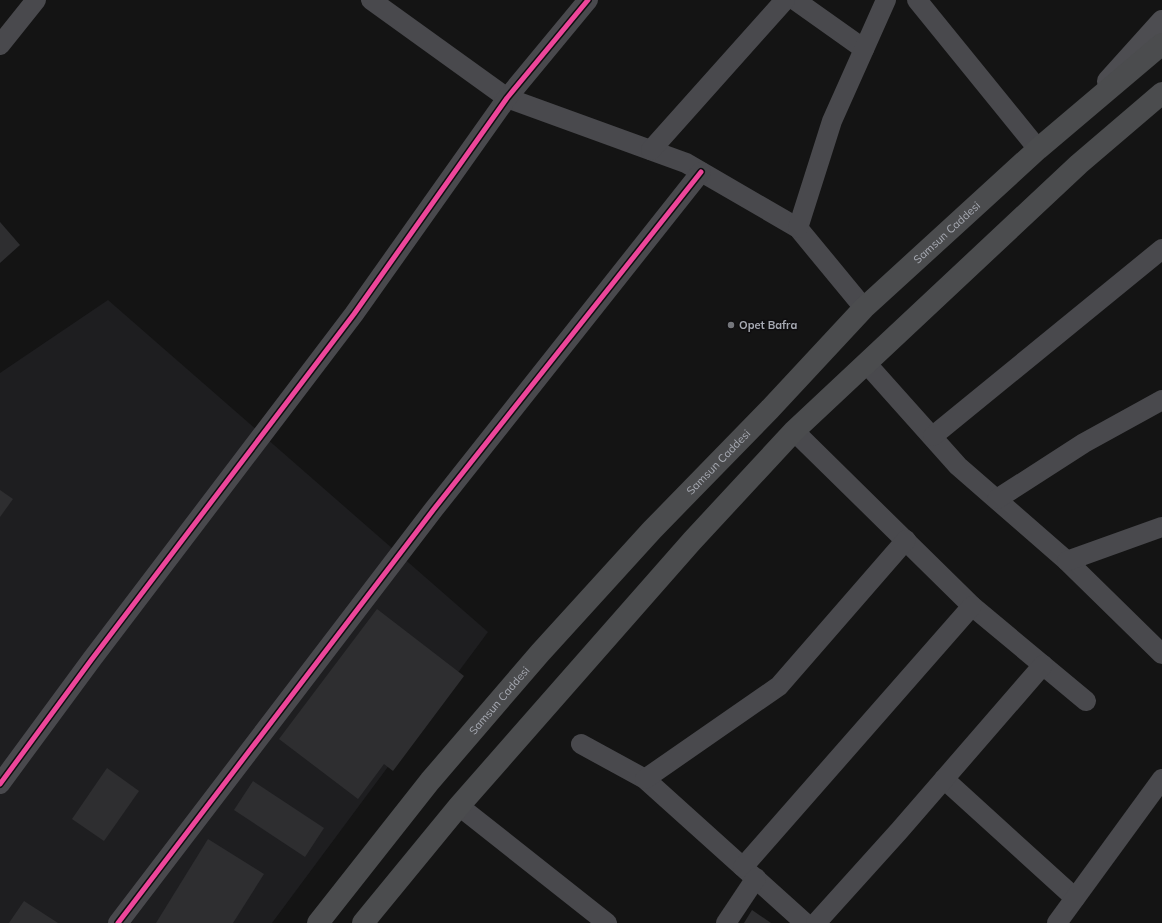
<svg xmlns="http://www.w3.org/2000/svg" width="1162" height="923" font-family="Mulish,sans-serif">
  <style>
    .built { fill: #1e1e20 }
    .building { fill: #2e2e30 }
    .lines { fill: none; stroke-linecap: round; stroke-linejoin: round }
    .street { stroke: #49494d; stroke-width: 20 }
    .secondary { stroke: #4d4d51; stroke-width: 22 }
    .highway { stroke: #4b4c4e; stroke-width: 22 }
    .cycleway-casing { stroke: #0f0e10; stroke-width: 8 }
    .cycleway { stroke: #ed469a; stroke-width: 5 }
    .poi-dot { fill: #74767b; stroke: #0f0e10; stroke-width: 1.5 }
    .labels { text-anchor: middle; stroke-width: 3; stroke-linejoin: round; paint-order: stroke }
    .street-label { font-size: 11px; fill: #a7aab3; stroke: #0f0e10 }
    .poi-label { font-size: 11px; font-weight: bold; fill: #a7aab3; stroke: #0f0e10; text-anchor: start }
  </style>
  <rect width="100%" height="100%" fill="#141414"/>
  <!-- built -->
  <polygon class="built" points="108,300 488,632 272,923 0,923 0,373"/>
  <!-- building -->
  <g class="building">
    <polygon points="0,222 20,245 0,263"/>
    <polygon points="0,490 13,499 0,517"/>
    <polygon points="377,609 464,676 393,771 384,764 358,799 279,739"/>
    <polygon points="107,768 139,791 104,841 72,819"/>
    <polygon points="253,781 324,828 305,857 234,810"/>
    <polygon points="208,839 264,874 233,923 156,923"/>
    <polygon points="24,901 58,923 9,923"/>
    <polygon points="752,910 771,923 744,923"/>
  </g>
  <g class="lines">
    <!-- street -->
    <g class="street">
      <polyline points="371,0 507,98 686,163 798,228 864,308"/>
      <polyline points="795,0 864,49"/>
      <polyline points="917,0 1038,149"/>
      <polyline points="0,45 36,0"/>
      <polyline points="651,150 785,0"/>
      <polyline points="798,228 832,121 886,0"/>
      <polyline points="866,363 958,466 1067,561 1162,654"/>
      <polyline points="794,431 972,606 1086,701"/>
      <polyline points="933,436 1162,249"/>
      <polyline points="997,499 1084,443 1162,400"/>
      <polyline points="1067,561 1162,527"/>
      <polyline points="581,744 645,779 805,923"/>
      <polyline points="645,779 779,686 906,540"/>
      <polyline points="944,779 1075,898"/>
      <polyline points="0,784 92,659 354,314 507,98 588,0"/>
      <polyline points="459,806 607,923"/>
      <polyline points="743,867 972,606"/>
      <polyline points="118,923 434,509 701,172"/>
      <polyline points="726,923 756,878"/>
      <polyline points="816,923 899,831 1043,665"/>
      <polyline points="1057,923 1162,779"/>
    </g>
    <!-- secondary -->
    <polyline class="secondary" points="1108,81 1162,21"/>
    <!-- highway -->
    <g class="highway">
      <path id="s1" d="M318,923L430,781L540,653L652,530L770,409L864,308L1038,149L1162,44"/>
      <polyline points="363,923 459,806 692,541 794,431 1079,164 1162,93"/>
    </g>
    <defs>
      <g id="cycleway">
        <polyline points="0,784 92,659 354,314 507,98 588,0"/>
        <polyline points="118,923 434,509 701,172"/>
      </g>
    </defs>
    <!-- cycleway casing -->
    <use href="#cycleway" class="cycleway-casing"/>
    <!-- cycleway -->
    <use href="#cycleway" class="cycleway"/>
  </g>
  <!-- markers -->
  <circle class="poi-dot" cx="731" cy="325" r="4"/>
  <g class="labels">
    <!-- street labels -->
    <g class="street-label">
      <text dy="4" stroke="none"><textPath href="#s1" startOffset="935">Samsun Caddesi</textPath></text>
      <text dy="4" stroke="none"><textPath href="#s1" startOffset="611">Samsun Caddesi</textPath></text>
      <text dy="4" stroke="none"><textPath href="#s1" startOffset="287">Samsun Caddesi</textPath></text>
    </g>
    <!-- poi labels -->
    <g class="poi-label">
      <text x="739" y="329">Opet Bafra</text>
    </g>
  </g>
</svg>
